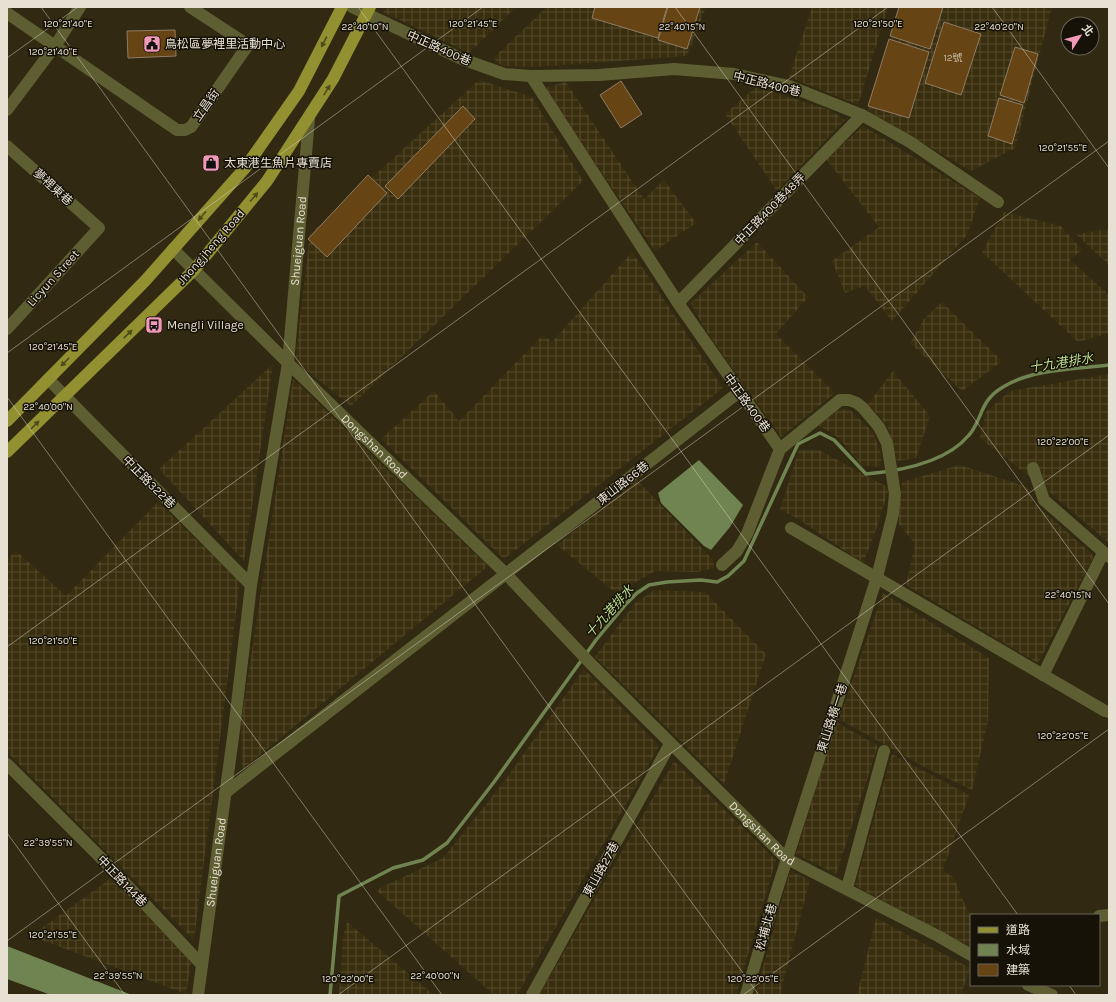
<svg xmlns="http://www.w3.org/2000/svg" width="1116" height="1002" font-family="Karla,'Noto Sans TC',sans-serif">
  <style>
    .industrial { fill: url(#industrial-grid) }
    .water { fill: #6f8451 }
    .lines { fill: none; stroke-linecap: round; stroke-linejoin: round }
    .stream { stroke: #6f8451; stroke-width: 3.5 }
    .building { fill: #664414; stroke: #8f7c66 }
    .minor { stroke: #5e5e33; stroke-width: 12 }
    .major { stroke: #929031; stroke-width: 12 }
    .oneway { fill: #4e4b1a }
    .ticks { fill: none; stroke: #e7e1d3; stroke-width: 1; stroke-opacity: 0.45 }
    .labels { text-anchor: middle; stroke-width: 3; stroke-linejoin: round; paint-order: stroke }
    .number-label { font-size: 10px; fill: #c7baa3 }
    .poi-label { font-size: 12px; fill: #e7e1d3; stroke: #161208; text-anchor: start }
    .street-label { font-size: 12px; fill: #e7e1d3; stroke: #161208 }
    .water-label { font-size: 13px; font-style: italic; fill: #bcdc8e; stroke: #161208 }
    .ticks-label { font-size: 10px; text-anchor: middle; fill: #e7e1d3; stroke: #161208; stroke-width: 3; stroke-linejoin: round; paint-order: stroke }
  </style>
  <defs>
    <pattern id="industrial-grid" width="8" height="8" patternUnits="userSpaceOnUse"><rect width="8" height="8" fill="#392e0d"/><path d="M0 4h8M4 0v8" fill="none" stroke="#564c2f"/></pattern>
  </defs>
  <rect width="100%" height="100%" fill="#312911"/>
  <!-- industrial -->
  <g class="industrial">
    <polygon points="386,7 516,7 469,53 383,12"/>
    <polygon points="547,7 706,7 687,56 535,67 502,66 493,58"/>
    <polygon points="812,7 888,7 858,105 789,77"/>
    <polygon points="902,7 1052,7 1015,148 971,171 868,111"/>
    <polygon points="479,80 532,97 583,181 351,406 295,361 310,234"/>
    <polygon points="566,82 644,199 664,180 696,223 655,251 544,88"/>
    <polygon points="756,87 830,110 845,120 777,191 725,114"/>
    <polygon points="863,126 980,198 967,235 892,321 865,286 845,293 832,261 879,227 826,159"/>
    <polygon points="1004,212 1061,226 1082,250 1070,260 1109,295 1109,333 1078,342 982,252"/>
    <polygon points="1109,229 1109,265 1076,234"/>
    <polygon points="757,242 808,297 776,334 835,393 781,437 704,328 691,303"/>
    <polygon points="632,252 723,388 504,559 381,439 434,391 459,421 543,335 552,342"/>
    <polygon points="942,302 1002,361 962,391 910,343 923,320"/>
    <polygon points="273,364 244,561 159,469"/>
    <polygon points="893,371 930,416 916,458 897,461 887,425 868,404"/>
    <polygon points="1109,374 1109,543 1047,490 980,438 986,412 1010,391"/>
    <polygon points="293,379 488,566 242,770 241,723"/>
    <polygon points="838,409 850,410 873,432 882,456 880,467 862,466 839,438 818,425"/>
    <polygon points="799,450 819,450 889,488 876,530 863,563 795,517 780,510"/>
    <polygon points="960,465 1027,487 1034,503 1092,554 1093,558 1038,663 906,585 915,544 898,523 902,482"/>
    <polygon points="637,480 713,560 714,568 697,572 655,571 616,593 557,545"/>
    <polygon points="158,502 240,582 194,940 7,752 7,560 16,551 66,596"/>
    <polygon points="654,590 705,592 766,654 724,784 595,657 635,603"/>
    <polygon points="883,593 989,658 988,721 972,790 928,769 839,719"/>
    <polygon points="584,669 659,746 517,995 494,995 376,890 443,858 503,783"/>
    <polygon points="836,722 878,746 836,874 796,854"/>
    <polygon points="892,754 969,795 943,870 954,878 968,912 976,915 971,915 971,947 855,886"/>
    <polygon points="674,761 776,860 736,995 539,995"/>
    <polygon points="790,871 810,880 780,995 755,995"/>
    <polygon points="111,878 192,958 186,994 31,936"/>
    <polygon points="876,918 970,968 961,995 857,995"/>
    <polygon points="347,922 434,995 339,995 343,937"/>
  </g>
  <!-- water -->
  <g class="water">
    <polygon points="699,460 743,505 730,527 711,550 704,546 661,503 658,493"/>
    <polygon points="7,946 132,995 51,995 7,979"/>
  </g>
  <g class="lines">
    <!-- stream -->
    <path class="stream" d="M330,995L339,896L393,868L423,860L447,843L494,782L596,640L626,604L637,593L649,585L667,582L701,580L717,582L728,576L744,561L798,444L820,433L834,440L866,474C900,471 946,463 969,435C983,419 979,401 1003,387C1031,369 1076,369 1109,365"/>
  </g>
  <!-- building -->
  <g class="building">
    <polygon points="595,7 667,7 658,38 592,18"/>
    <polygon points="668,7 700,7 687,49 658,40"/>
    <polygon points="899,7 943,7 930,49 890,36"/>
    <polygon points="944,22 981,34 961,95 925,83"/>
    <polygon points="175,30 176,56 128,58 127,31"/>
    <polygon points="889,39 929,52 909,118 868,106"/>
    <polygon points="1015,47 1038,54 1024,103 1000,95"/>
    <polygon points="621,81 642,114 621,128 600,95"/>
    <polygon points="999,98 1023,105 1012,144 988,136"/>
    <polygon points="463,106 475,119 398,199 385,186"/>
    <polygon points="368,175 387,193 327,257 308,239"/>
  </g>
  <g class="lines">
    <!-- minor -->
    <g class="minor">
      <polyline points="352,7 462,59 504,74 531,76 599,75 674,69 734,74 789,86 862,115 910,142 998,202"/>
      <polyline points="7,13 177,130 185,130 191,127 248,45 190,7"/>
      <polyline points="531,76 678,303 780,449"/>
      <polyline points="7,110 55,46 80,7"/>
      <polyline points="7,146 99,228 7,329"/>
      <path id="s1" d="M173,249L288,363L506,574L590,663L787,859L938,936L971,955"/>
      <polyline points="678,303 862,115"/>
      <polyline points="48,379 251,585"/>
      <polyline points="1033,468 1044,500 1109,557"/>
      <polyline points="791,528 1105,711 1109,712"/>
      <polyline points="722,565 737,551 747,534 780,449 840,400 849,400 857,403 863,408 879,427 887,443 895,494 893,514 877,577 776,893 746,995"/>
      <polyline points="1043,675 1103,553"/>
      <polyline points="7,764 113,870 202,965"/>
      <polyline points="225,793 739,392"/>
      <polyline points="847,888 884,751"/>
      <polyline points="1099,916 1109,915"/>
      <polyline points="1028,985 1052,995"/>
      <path id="s2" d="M198,995L234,730L251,585L288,363L309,119"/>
      <polyline points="532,995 670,744"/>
    </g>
    <!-- major -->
    <g class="major">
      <polyline points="7,421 145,281 245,168 299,91 342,7"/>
      <polyline points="7,452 194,270 267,181 333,79 370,7"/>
    </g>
  </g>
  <!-- one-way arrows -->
  <defs><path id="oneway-solid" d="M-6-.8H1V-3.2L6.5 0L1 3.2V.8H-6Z"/></defs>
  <g class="oneway">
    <use href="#oneway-solid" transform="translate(324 42) rotate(117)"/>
    <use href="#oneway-solid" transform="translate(327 90) rotate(-58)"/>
    <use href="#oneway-solid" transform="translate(254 197) rotate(-50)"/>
    <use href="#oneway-solid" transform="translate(202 216) rotate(131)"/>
    <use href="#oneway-solid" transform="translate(128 334) rotate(-44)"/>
    <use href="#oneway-solid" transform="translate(65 362) rotate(135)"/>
    <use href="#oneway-solid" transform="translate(35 425) rotate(-45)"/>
  </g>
  <!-- ticks -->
  <path class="ticks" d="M41,7L759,995M358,7L1018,915M675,7L1109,604M992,7L1109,168M7,58L78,7M7,353L483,7M7,397L442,995M7,647L888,7M7,833L125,995M7,941L1109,141M1069,985L1076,995M338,995L1109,435M743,995L1109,729"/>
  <!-- icons -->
  <defs>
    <symbol id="civic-square" viewBox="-11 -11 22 22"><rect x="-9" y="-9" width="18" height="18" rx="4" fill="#f09ab7" stroke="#161208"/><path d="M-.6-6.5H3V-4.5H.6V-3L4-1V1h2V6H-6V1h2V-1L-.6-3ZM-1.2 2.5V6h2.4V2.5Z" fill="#111"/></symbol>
    <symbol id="shop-square" viewBox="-11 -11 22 22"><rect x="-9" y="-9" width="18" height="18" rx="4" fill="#f09ab7" stroke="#161208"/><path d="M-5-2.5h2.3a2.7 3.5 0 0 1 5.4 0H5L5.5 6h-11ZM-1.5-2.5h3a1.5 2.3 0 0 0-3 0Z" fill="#111"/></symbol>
    <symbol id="bus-square" viewBox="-11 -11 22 22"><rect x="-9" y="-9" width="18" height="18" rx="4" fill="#f09ab7" stroke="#161208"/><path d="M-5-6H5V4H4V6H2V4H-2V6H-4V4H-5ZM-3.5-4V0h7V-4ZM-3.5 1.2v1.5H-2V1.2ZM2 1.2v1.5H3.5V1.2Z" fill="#111"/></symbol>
  </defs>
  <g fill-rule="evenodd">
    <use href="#civic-square" x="142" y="34" width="20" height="20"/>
    <use href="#shop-square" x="201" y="153" width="20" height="20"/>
    <use href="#bus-square" x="144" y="315" width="20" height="20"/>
  </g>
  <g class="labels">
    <!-- number labels -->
    <g class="number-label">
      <text x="953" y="61">12號</text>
    </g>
    <!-- poi labels -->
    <g class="poi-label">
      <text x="165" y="48">鳥松區夢裡里活動中心</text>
      <text x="224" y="167">太東港生魚片專賣店</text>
      <text x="167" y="329">Mengli Village</text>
    </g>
    <!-- street labels -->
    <g class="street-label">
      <text transform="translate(439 48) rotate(24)" y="4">中正路400巷</text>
      <text transform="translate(767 84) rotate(14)" y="4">中正路400巷</text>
      <text transform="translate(206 105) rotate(-55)" y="4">立昌街</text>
      <text transform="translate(53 187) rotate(42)" y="4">夢裡東巷</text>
      <text transform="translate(770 209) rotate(-46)" y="4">中正路400巷48弄</text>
      <text dy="4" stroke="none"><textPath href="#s2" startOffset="761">Shueiguan Road</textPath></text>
      <text transform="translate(211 247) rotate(-49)" y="4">Jhongjheng Road</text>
      <text transform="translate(53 278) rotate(-48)" y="4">Licyun Street</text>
      <text transform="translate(747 403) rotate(54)" y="4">中正路400巷</text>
      <text dy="4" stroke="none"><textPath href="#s1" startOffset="282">Dongshan Road</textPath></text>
      <text transform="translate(149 482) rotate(45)" y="4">中正路322巷</text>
      <text transform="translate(623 483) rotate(-38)" y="4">東山路66巷</text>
      <text transform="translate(832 718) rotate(-72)" y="4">東山路橫一巷</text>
      <text dy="4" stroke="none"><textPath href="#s1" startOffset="830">Dongshan Road</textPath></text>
      <text dy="4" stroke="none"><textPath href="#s2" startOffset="134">Shueiguan Road</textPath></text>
      <text transform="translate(601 869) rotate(-61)" y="4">東山路27巷</text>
      <text transform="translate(122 881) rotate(46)" y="4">中正路144巷</text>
      <text transform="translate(766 927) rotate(-74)" y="4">松埔北巷</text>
    </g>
    <!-- water labels -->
    <g class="water-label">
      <text transform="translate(1061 362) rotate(-9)" y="5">十九港排水</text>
      <text transform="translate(609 611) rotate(-48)" y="5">十九港排水</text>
    </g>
  </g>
  <g class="ticks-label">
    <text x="68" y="27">120°21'40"E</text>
    <text x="473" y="27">120°21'45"E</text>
    <text x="878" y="27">120°21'50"E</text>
    <text x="365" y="30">22°40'10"N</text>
    <text x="682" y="30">22°40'15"N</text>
    <text x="999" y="30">22°40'20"N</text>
    <text x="53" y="55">120°21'40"E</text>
    <text x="1063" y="151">120°21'55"E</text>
    <text x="53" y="350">120°21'45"E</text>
    <text x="48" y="410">22°40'00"N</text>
    <text x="1063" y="445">120°22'00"E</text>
    <text x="1068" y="598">22°40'15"N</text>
    <text x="53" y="644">120°21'50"E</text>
    <text x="1063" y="739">120°22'05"E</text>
    <text x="48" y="846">22°39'55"N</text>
    <text x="53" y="938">120°21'55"E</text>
    <text x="118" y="979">22°39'55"N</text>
    <text x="435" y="979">22°40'00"N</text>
    <text x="348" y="982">120°22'00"E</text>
    <text x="753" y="982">120°22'05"E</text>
  </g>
  <!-- border -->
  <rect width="1116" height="1002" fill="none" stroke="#e7e1d3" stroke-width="16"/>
  <!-- legend -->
  <rect x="970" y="914" width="130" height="72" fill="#161208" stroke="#6a6559"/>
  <rect x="978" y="927" width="20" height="6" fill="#929031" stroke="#6a6559"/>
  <text x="1006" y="934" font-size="12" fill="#e7e1d3">道路</text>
  <rect x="978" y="944" width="20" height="12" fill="#6f8451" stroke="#6a6559"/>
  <text x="1006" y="954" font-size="12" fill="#e7e1d3">水域</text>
  <rect x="978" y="964" width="20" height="12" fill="#664414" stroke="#6a6559"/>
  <text x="1006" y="974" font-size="12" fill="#e7e1d3">建築</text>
  <!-- north arrow -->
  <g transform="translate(1080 36) rotate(54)"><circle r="19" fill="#161208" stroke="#6a6559"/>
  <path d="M0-3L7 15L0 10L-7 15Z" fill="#f09ab7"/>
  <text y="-6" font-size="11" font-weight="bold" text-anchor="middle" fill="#e7e1d3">北</text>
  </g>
</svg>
